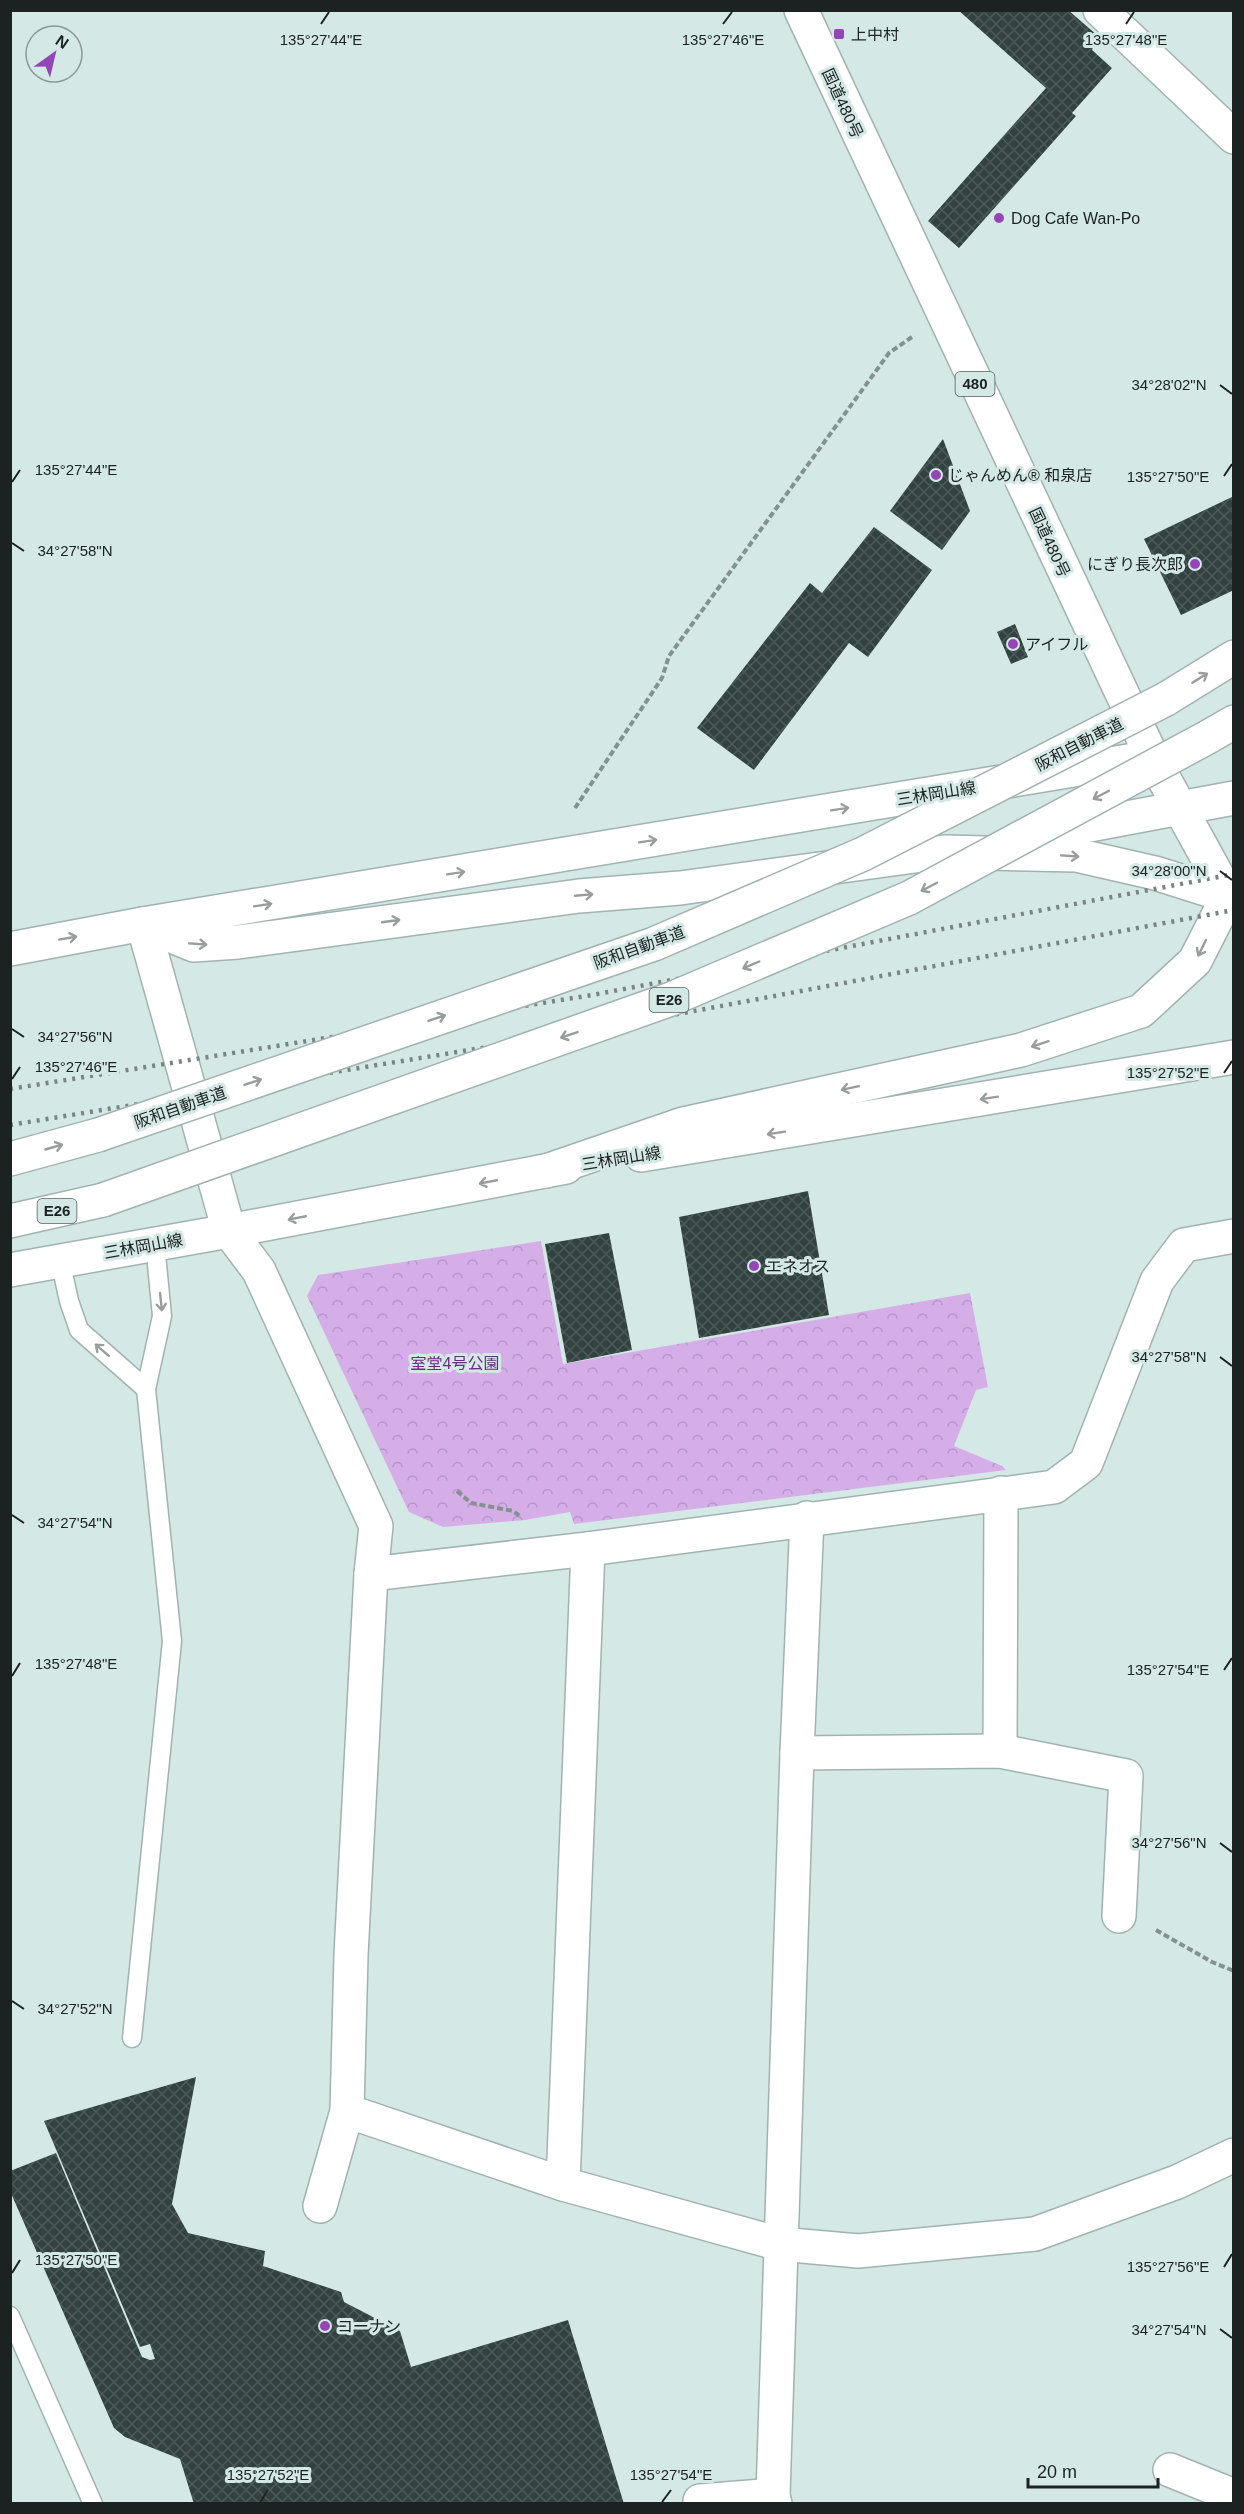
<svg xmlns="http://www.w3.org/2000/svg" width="1244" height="2514" font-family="Helvetica,'Noto Sans JP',sans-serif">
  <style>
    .park { fill: url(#park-crowns) }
    .building { fill: url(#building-cross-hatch) }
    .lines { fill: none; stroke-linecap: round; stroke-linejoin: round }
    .lane-casing { stroke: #a0b3b0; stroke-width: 21 }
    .street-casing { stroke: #a0b3b0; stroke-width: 36 }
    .secondary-casing { stroke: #a0b3b0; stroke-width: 36 }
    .primary-casing { stroke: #a0b3b0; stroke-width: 36 }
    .highway-casing { stroke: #a0b3b0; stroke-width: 36 }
    .path { stroke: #83918f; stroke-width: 4; stroke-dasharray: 6 3; stroke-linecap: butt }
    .lane { stroke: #fff; stroke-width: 18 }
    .street { stroke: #fff; stroke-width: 33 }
    .secondary { stroke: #fff; stroke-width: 33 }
    .primary { stroke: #fff; stroke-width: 33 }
    .highway { stroke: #fff; stroke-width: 33 }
    .rail { stroke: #778482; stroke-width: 4.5; stroke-dasharray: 3 6; stroke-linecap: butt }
    .highway-bridge-casing { stroke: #a0b3b0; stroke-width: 36; stroke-linecap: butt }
    .highway-bridge { stroke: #fff; stroke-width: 33 }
    .oneway { stroke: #989c9b }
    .ticks { fill: none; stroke: #1b2221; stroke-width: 2 }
    .poi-dot { fill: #9546b6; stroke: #d4e8e5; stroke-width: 2 }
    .labels { text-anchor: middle; stroke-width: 6; stroke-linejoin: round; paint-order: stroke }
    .shield { fill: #d4e8e5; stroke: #525d5c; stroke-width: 1.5 }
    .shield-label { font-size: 15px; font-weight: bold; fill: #1b2221 }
    .poi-label { font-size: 16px; fill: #1b2221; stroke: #d4e8e5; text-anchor: start }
    .street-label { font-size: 16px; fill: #1b2221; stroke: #d4e8e5 }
    .park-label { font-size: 16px; fill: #6d2888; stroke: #d4e8e5 }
    .ticks-label { font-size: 15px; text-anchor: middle; fill: #1b2221; stroke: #d4e8e5; stroke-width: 6; stroke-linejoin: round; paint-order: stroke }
  </style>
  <defs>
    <pattern id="park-crowns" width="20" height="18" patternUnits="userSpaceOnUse" patternTransform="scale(1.5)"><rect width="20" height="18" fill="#d5aee8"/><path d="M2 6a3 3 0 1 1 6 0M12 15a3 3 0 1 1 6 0" fill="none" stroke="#b695c7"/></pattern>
    <pattern id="building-cross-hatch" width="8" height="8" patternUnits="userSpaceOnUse" patternTransform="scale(1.5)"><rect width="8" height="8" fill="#324240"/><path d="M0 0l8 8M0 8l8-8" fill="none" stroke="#4d5b59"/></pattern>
  </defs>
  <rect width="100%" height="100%" fill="#d4e8e5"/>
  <!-- park -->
  <polygon class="park" points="541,1241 563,1364 970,1293 988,1387 976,1390 954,1446 1002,1466 1006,1470 574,1524 570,1512 525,1520 443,1527 409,1512 307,1296 318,1275"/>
  <!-- building -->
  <g class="building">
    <polygon points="958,10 1068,10 1098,36 1092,50 1112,68 1072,113 1076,116 959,248 928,221 1046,88"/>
    <polygon points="943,439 970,511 942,550 890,511"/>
    <polygon points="1234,496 1234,590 1181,615 1144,539"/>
    <polygon points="874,527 932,570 868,657 849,643 754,770 697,728 810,583 822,593"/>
    <polygon points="1015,624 1028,657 1011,664 997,632"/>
    <polygon points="808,1191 829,1315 699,1338 679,1217"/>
    <polygon points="609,1233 632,1350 567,1363 545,1244"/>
    <polygon points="196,2077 172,2204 188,2233 265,2251 263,2266 341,2292 344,2302 400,2331 411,2367 568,2320 624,2504 194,2504 180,2459 125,2437 114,2428 10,2191 10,2171 56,2153 142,2357 150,2360 155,2359 150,2344 140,2347 44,2121"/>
  </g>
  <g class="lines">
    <defs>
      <g id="lane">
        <polyline points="60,1260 69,1301 79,1330 146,1389"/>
        <polyline points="132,2038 172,1641 146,1389 162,1316 155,1244"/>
        <polyline points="10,2316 93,2504"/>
      </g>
      <g id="street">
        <polyline points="1100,10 1234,137"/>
        <polyline points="143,924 229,1231 259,1271 376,1526 371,1574 588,1549 1054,1487 1086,1463 1157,1281 1184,1245 1234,1236"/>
        <polyline points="1000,1751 1001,1493"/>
        <polyline points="797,1753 1000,1751 1126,1776 1119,1916"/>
        <polyline points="347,2111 563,2184 780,2244 858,2251 1035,2234 1177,2182 1234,2155"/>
        <polyline points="563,2184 588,1549"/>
        <polyline points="320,2206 347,2111 351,1955 371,1574"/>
        <polyline points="1170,2470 1234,2496"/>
        <polyline points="700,2501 773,2495"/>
        <polyline points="775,2504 773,2495 797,1753 807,1518"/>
      </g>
      <g id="secondary">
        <polyline points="1031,836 1180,808"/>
        <polyline points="143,924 194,945 238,942 579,896 680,888 944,852 1076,855 1155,873 1228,896 1195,961 1141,1011 1021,1050 683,1124 546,1171"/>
        <polyline points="10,949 143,924 1152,757"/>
        <polyline points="641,1155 1234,1057"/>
        <polyline points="10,1270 229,1231 566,1167"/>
      </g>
      <polyline id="primary" points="1180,808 1234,798"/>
      <g id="highway">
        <polyline points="801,10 1152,757 1234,906"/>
        <polyline points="1166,699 1234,657"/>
        <polyline points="1208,737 1234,722"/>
        <polyline points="10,1159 98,1135"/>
        <polyline points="10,1221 103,1200"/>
      </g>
    </defs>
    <!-- lane casing -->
    <use href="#lane" class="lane-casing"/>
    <!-- street casing -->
    <use href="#street" class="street-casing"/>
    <!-- secondary casing -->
    <use href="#secondary" class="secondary-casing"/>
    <!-- primary casing -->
    <use href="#primary" class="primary-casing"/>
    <!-- highway casing -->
    <use href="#highway" class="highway-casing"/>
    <!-- path -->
    <g class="path">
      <polyline points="575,808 662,678 669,656 889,353 912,337"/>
      <polyline points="457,1491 471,1503 513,1511 521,1517"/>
      <polyline points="1156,1930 1212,1962 1234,1971"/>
    </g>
    <!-- lane -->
    <use href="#lane" class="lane"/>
    <!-- street -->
    <use href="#street" class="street"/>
    <!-- secondary -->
    <use href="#secondary" class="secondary"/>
    <!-- primary -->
    <use href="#primary" class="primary"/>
    <!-- highway -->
    <use href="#highway" class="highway"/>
    <!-- rail -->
    <g class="rail">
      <polyline points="10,1089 592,995 1234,874"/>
      <polyline points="10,1125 598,1029 1234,910"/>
    </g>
    <defs>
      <g id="highway-bridge">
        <polyline points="98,1135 654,944 863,854 1166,699"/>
        <polyline points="103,1200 671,999 909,898 1208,737"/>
      </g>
    </defs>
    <!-- highway-bridge casing -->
    <use href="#highway-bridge" class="highway-bridge-casing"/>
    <!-- highway-bridge -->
    <use href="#highway-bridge" class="highway-bridge"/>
  </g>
  <!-- one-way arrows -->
  <defs><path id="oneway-shaft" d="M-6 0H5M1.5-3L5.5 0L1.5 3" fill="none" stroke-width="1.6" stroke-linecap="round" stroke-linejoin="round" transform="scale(1.5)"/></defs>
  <g class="oneway">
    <use href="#oneway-shaft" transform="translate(1200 678) rotate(-32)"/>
    <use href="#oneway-shaft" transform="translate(1101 795) rotate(152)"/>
    <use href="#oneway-shaft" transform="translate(840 809) rotate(-9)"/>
    <use href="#oneway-shaft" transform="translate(648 841) rotate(-9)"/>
    <use href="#oneway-shaft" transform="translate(1070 856) rotate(4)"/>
    <use href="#oneway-shaft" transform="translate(456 873) rotate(-9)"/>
    <use href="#oneway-shaft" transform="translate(929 887) rotate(152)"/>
    <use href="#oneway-shaft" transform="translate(584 895) rotate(-5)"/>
    <use href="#oneway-shaft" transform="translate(263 905) rotate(-9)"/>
    <use href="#oneway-shaft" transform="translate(391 921) rotate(-8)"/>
    <use href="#oneway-shaft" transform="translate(68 938) rotate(-10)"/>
    <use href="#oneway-shaft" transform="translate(198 944) rotate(4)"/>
    <use href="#oneway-shaft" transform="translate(1202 948) rotate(116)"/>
    <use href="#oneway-shaft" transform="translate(751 965) rotate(157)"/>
    <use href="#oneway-shaft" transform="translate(437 1018) rotate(-19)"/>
    <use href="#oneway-shaft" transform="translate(569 1035) rotate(161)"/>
    <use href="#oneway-shaft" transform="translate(1040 1044) rotate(162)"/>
    <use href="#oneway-shaft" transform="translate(253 1082) rotate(-19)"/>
    <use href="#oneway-shaft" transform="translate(850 1088) rotate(168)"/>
    <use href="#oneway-shaft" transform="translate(989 1098) rotate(171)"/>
    <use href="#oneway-shaft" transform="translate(776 1133) rotate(171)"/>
    <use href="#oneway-shaft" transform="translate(54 1147) rotate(-16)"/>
    <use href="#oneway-shaft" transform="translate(488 1182) rotate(169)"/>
    <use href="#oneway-shaft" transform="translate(297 1218) rotate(169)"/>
    <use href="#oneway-shaft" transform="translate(161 1302) rotate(84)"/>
    <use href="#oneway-shaft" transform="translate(102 1350) rotate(-139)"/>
  </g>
  <!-- ticks -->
  <path class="ticks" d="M321,24L329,12M723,24L732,12M1126,24L1134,12M1220,385L1232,394M1224,476L1232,464M12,482L20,470M12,543L24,551M1220,871L1232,880M12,1029L24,1037M1224,1073L1232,1061M12,1079L20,1067M1220,1357L1232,1366M12,1515L24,1523M1224,1670L1232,1658M12,1676L20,1663M1220,1843L1232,1852M12,2001L24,2009M1224,2267L1232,2254M12,2273L20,2260M1220,2329L1232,2338M260,2502L268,2490M662,2502L671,2490"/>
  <!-- markers -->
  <g class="poi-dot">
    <rect x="833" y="28" width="12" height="12" rx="3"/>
    <circle cx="999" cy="218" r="6"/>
    <circle cx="936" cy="475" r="6"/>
    <circle cx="1195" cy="564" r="6"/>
    <circle cx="1013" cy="644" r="6"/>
    <circle cx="754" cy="1266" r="6"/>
    <circle cx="325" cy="2326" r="6"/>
  </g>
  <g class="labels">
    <!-- shield labels -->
    <g class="shield">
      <rect x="955.5" y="372" width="39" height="24" rx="4.5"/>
      <rect x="649.5" y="988" width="39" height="24" rx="4.5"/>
      <rect x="37.5" y="1199" width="39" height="24" rx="4.5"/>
    </g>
    <g class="shield-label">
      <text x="975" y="389">480</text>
      <text x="669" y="1005">E26</text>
      <text x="57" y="1216">E26</text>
    </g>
    <!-- poi labels -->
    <g class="poi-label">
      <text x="851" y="40">上中村</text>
      <text x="1011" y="224">Dog Cafe Wan-Po</text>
      <text x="948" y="481">じゃんめん® 和泉店</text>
      <text x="1183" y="570" text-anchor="end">にぎり長次郎</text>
      <text x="1025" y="650">アイフル</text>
      <text x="766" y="1272">エネオス</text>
      <text x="337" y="2332">コーナン</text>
    </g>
    <!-- street labels -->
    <g class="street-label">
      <text transform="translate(843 103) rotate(65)" y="6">国道480号</text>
      <text transform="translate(1050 542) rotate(65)" y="6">国道480号</text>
      <text transform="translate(1079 744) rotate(-27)" y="6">阪和自動車道</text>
      <text transform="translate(936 793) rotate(-9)" y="6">三林岡山線</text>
      <text transform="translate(639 947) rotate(-20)" y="6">阪和自動車道</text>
      <text transform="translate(180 1107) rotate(-19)" y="6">阪和自動車道</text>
      <text transform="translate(621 1158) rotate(-9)" y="6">三林岡山線</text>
      <text transform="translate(143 1246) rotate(-10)" y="6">三林岡山線</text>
    </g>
    <!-- park labels -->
    <g class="park-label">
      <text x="455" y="1369">室堂4号公園</text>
    </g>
  </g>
  <g class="ticks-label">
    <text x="321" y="45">135°27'44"E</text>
    <text x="1126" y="45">135°27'48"E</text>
    <text x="723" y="45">135°27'46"E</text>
    <text x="1169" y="390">34°28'02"N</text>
    <text x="76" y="475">135°27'44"E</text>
    <text x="1168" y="482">135°27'50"E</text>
    <text x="75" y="556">34°27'58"N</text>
    <text x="1169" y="876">34°28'00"N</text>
    <text x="75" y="1042">34°27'56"N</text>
    <text x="76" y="1072">135°27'46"E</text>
    <text x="1168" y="1078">135°27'52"E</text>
    <text x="1169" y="1362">34°27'58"N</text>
    <text x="75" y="1528">34°27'54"N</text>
    <text x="76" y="1669">135°27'48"E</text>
    <text x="1168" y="1675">135°27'54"E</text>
    <text x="1169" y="1848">34°27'56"N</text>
    <text x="75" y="2014">34°27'52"N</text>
    <text x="76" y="2265">135°27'50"E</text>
    <text x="1168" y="2272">135°27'56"E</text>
    <text x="1169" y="2335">34°27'54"N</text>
    <text x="268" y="2480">135°27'52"E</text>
    <text x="671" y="2480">135°27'54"E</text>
  </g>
  <!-- border -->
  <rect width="1244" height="2514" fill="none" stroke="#1b2221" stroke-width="24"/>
  <!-- north arrow -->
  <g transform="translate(54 54) rotate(34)"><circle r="28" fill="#d4e8e5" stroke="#8a9997" stroke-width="1.5"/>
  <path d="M0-4.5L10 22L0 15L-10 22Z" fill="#9546b6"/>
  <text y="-9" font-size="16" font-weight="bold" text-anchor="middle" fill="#1b2221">N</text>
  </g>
  <!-- scale -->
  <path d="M1028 2478v9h130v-9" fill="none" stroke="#1b2221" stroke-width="3"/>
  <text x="1037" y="2478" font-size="18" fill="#1b2221" stroke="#d4e8e5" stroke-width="4.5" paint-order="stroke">20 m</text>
</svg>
